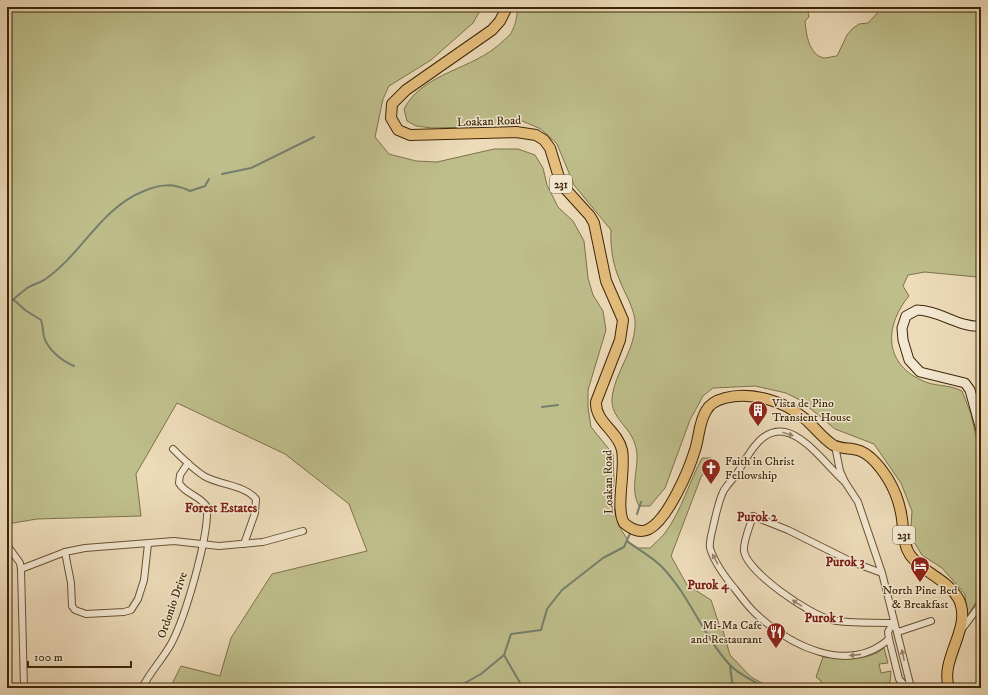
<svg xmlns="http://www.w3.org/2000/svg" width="988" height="695" font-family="'IM FELL DW Pica',serif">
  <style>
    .green { fill: #bebe8b; stroke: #7e7249 }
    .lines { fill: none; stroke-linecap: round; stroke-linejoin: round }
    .stream { stroke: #747f6c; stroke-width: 2 }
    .street-casing { stroke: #695234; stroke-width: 8 }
    .secondary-casing { stroke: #3d2507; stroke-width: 11 }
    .primary-casing { stroke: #3d2507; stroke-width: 12 }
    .street { stroke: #f3e8d2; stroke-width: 6 }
    .secondary { stroke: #f3e8d2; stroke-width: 9 }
    .primary { stroke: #e6be7c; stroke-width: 10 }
    .oneway { fill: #98866c }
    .labels { text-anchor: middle; stroke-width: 3; stroke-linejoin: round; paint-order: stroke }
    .shield { fill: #f3e8d2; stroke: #746044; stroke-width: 1 }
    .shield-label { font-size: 11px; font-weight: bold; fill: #3d2507 }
    .street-label { font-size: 12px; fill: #3d2507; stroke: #f3e8d2 }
    .poi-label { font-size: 12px; fill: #3d2507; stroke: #f3e8d2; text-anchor: start }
    .neighbourhood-label { font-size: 13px; font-weight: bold; fill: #7a1f14; stroke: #f3e8d2 }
  </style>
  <rect width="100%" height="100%" fill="#eddbb9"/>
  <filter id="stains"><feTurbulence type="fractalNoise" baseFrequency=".005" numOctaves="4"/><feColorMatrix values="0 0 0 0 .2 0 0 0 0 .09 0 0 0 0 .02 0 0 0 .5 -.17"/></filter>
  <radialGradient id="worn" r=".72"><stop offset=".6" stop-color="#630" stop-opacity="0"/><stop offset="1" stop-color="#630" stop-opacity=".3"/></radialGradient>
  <!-- green -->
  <g class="green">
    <path d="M7,7H482L473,23L431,60L389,86L383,99L375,137L389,154L416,161L437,162L494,149H518L535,155L543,168L547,185L558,207L573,221L584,241L588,278L593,295L603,311L606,330L588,390V407L591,427L613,454L614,480L612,501L619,526L629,542L638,548H650C655,543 661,538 665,533C682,510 689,482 702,458H711L710,465L701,477L671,556L687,585L711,600L719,624L723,631L730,655L751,677L771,688H170L181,666L220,676L231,638L272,574L367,551L349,504L285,454L177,403L136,474L141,516L37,519L7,524Z"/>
    <path d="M518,7H807L809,17L805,21C806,34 809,55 824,58C828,58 833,56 837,56L847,35L852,29L859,24L868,23L883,7H981V270L977,277L925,272L908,275L903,286L909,296C885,325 883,362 921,380C934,387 949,384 962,391L971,414L981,459V594L967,617L965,594L942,568L922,555L914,542L911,526L912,511L901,483L874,444L835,429L800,400L786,393L755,386L713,388L703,396L690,420L665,488L650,506H639C628,485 642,464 635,444C630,427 611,418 612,399C614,372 637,349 635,320C633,306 625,294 620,281C613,265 610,247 611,230L574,185L557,144L541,129L522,121L473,127L432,128L416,126L407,121L404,109C423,72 473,70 502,42C505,39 511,35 512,31C516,24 517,15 518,7Z"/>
    <path d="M884,648L888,663L879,664L881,673L891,671L890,683H886L885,688H821V681L816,677L823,657C844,656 866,663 884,648Z"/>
  </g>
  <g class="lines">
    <!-- stream -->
    <g class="stream">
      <polyline points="222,174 251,168 314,137"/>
      <path d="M13,299L25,310L41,320C43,326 43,332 44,337C48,350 62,361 74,366"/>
      <path d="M7,305C13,300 19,294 26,289C32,284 41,283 47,278C83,252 101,208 144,191C160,184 173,183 190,191L205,186L209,179"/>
      <polyline points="542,407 558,405"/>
      <polyline points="637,514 641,502"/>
      <path d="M628,542C639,550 652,557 662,567C690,596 703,636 730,665C739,675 753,680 765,688"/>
      <polyline points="504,655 523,688"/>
      <polyline points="730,666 733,688"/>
      <polyline points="456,688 481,674 504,655 511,634 541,630 547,609 562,590 603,558 624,547 631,531"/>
    </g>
    <defs>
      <g id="street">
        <polyline points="835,446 840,471 845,482 858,502 882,573 911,688"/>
        <path d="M173,449C183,459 193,469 204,476C219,485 245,485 256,499L255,513L244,544"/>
        <path d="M845,482C829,468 806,436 785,432C760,427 747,458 736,475C732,480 726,486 723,492C718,503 716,515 713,527C712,533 709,541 710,548C714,562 725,577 735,589C741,597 747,605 754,612C789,645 847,676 889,639"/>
        <polyline points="7,545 20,563 21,569 24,688"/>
        <polyline points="65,552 71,583 72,606 75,610 86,614 124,612 131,610 138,599 144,580 148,544"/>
        <polyline points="21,569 65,552 85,548 174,541 219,546 263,542 303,531"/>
        <path d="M882,573L852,562L788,530L753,516C750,526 743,541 744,551C747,572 811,616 832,620C851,624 873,622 893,623"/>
        <polyline points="893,623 888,632 889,639 899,679 907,688"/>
        <polyline points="962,629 981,604"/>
        <polyline points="898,632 931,621"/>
        <path d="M142,688C150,672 162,660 171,644C185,618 209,537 207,507C201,496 185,494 179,483L180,475L188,463"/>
      </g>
      <path id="secondary" d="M981,326C959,328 939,310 917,310L906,316L902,328L903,340L909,360L920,372L965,383L970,390L981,430"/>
      <path id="primary" d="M507,7L500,21L492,30L406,90L392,104L391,118L398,130L410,135L516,132L536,135L544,140L550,148L561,184L590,216L594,223L606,281L623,320L620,340L596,402C595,422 618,431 622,450C626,470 615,508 624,523C631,529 640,534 649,529C668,519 689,470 695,450C699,438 699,422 706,411C710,403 717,400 725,398C751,391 784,401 804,418C814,426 821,437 833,445C840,449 850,448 857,450C870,453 881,468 888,479C894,489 899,502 901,513C904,527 902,543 910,555C923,573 947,579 958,598C974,627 939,658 949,688"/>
    </defs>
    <!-- street casing -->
    <use href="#street" class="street-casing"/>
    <!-- secondary casing -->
    <use href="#secondary" class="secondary-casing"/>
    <!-- primary casing -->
    <use href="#primary" class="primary-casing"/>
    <!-- street -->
    <use href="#street" class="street"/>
    <!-- secondary -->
    <use href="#secondary" class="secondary"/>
    <!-- primary -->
    <use href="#primary" class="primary"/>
  </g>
  <!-- one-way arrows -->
  <defs><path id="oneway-solid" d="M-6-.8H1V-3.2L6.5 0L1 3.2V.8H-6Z"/></defs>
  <g class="oneway">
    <use href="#oneway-solid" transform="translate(788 434) rotate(17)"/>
    <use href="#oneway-solid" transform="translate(715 559) rotate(-118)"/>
    <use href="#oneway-solid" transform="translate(797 603) rotate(-147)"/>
    <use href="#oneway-solid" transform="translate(855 655) rotate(174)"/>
    <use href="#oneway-solid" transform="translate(903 655) rotate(-102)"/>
  </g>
  <!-- icons -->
  <defs>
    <symbol id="building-pin" viewBox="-11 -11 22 30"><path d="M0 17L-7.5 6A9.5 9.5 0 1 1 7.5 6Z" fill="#8f2418" stroke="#f3e8d2"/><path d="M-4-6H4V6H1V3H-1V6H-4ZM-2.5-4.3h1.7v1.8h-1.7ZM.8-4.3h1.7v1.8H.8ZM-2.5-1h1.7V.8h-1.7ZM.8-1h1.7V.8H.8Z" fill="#fff"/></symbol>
    <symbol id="church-pin" viewBox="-11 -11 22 30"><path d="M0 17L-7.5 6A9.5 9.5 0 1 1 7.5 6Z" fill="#8f2418" stroke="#f3e8d2"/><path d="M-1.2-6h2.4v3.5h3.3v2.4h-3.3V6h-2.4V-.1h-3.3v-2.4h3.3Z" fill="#fff"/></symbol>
    <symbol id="hotel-pin" viewBox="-11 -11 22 30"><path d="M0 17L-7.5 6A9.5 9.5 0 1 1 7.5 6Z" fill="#8f2418" stroke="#f3e8d2"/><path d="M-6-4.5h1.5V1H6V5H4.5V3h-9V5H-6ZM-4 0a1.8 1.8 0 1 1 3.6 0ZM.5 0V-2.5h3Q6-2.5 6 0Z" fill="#fff"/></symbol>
    <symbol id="restaurant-pin" viewBox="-11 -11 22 30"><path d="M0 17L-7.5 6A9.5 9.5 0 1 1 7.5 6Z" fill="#8f2418" stroke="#f3e8d2"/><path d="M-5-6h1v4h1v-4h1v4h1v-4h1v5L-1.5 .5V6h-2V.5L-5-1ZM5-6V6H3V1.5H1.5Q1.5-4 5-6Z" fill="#fff"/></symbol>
  </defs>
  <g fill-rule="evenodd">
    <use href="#building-pin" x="747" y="399" width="22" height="30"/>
    <use href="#church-pin" x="700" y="457" width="22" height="30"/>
    <use href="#hotel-pin" x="909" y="555" width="22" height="30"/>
    <use href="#restaurant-pin" x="765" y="621" width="22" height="30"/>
  </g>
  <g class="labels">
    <!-- shield labels -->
    <g class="shield">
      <rect x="550" y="175" width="22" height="18" rx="3"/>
      <rect x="893" y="526" width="22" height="18" rx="3"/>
    </g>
    <g class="shield-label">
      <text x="561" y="188">231</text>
      <text x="904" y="539">231</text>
    </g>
    <!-- street labels -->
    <g class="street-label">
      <text transform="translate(489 121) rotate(-2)" y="4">Loakan Road</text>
      <text transform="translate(608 482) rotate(-91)" y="4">Loakan Road</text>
      <text transform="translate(172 605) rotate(-71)" y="4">Ordonio Drive</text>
    </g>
    <!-- poi labels -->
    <g class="poi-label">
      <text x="772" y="407">Vista de Pino<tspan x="772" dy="14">Transient House</tspan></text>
      <text x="725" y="465">Faith in Christ<tspan x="725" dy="14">Fellowship</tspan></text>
      <text x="920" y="594" text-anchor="middle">North Pine Bed<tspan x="920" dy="14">&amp; Breakfast</tspan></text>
      <text x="762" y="629" text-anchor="end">Mi-Ma Cafe<tspan x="762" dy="14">and Restaurant</tspan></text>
    </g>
    <!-- neighbourhood labels -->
    <g class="neighbourhood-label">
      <text x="221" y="512">Forest Estates</text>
      <text x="757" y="521">Purok 2</text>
      <text x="845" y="566">Purok 3</text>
      <text x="708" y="589">Purok 4</text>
      <text x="824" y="622">Purok 1</text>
    </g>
  </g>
  <!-- margin -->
  <rect width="988" height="695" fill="none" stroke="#eddbb9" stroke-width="24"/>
  <rect x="8" y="8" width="972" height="679" fill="none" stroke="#3d2507" stroke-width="2"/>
  <rect x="12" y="12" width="964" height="671" fill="none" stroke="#3d2507"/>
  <!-- scale -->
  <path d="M28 661v6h103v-6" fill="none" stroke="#3d2507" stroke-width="2"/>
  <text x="34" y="661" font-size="12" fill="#3d2507" stroke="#f3e8d2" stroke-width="3" paint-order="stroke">100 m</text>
  <rect width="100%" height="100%" filter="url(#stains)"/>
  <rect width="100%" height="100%" fill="url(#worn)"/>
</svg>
